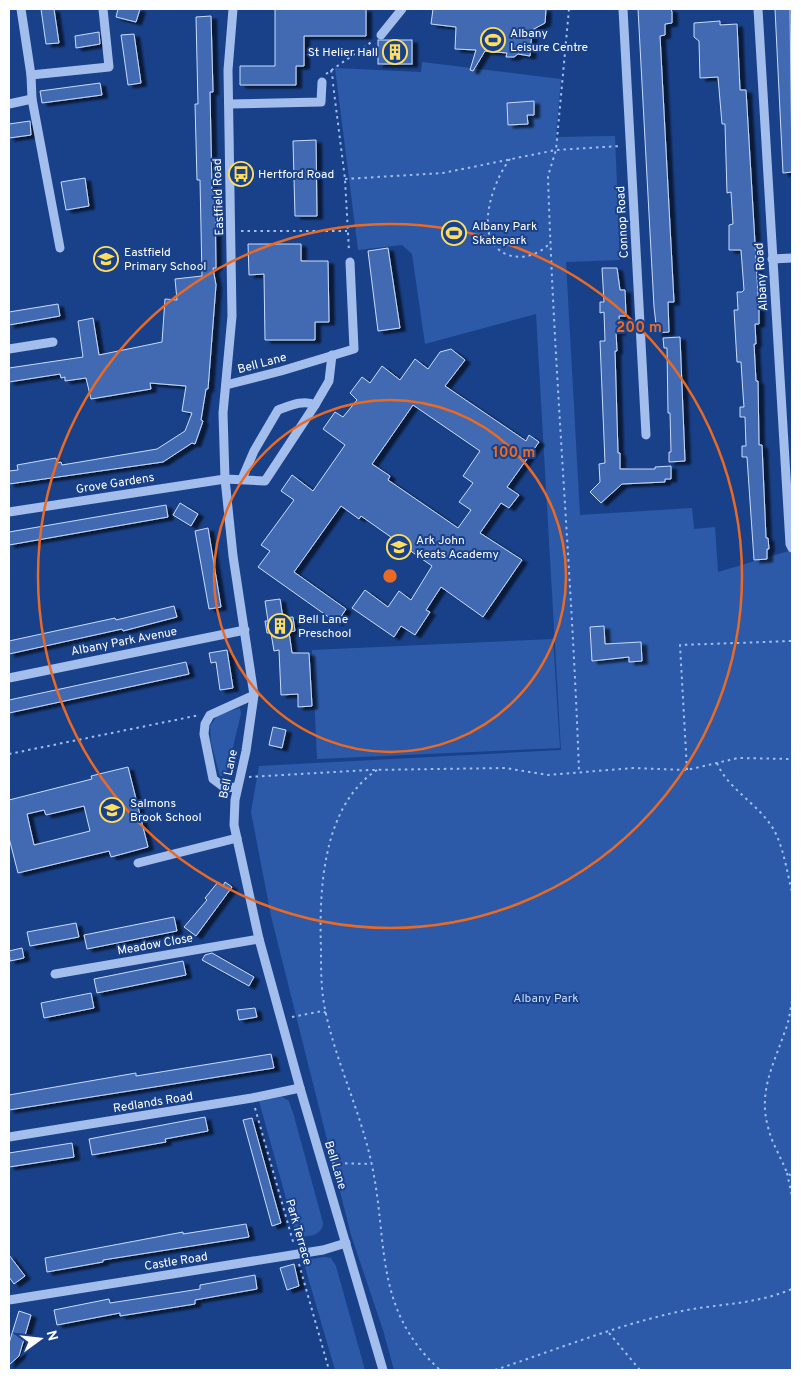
<svg xmlns="http://www.w3.org/2000/svg" width="801" height="1379" font-family="Overpass,sans-serif">
  <style>
    .green { fill: #2c5aa8 }
    .building { fill: #426bb2; stroke: #c8dbfa; fill-rule: evenodd; filter: url(#shadow) }
    .lines { fill: none; stroke-linecap: round; stroke-linejoin: round }
    .path { stroke: #a3beed; stroke-width: 2; stroke-dasharray: 2.5 4; stroke-linecap: butt }
    .minor { stroke: #a3beed; stroke-width: 9 }
    .ring { fill: none; stroke: #ea6a24; stroke-width: 2.5 }
    .labels { text-anchor: middle; stroke-width: 4; stroke-linejoin: round; paint-order: stroke }
    .poi-label { font-size: 12px; fill: #fff; stroke: #194189; text-anchor: start }
    .street-label { font-size: 12px; fill: #fff; stroke: #194189 }
    .park-label { font-size: 12px; fill: #c8dbfa; stroke: #194189 }
    .centre { fill: #ea6a24; stroke: #194189; stroke-width: 2.5 }
    .ring-label { font-size: 15px; text-anchor: middle; font-weight: bold; fill: #ea6a24; stroke: #194189; stroke-width: 4; stroke-linejoin: round; paint-order: stroke }
  </style>
  <defs>
    <filter id="shadow"><feDropShadow dx="5.5" dy="3" stdDeviation="1" flood-color="#0009"/></filter>
  </defs>
  <rect width="100%" height="100%" fill="#194189"/>
  <!-- green -->
  <g class="green">
    <polygon points="422,62 561,79 556,137 615,136 620,260 566,262 580,515 692,508 694,529 715,527 718,572 792,550 792,1370 394,1370 383,1330 351,1235 271,916 251,812 259,766 561,750 536,314 425,344 412,254 402,245 358,250 335,68 421,72"/>
    <polygon points="553,639 560,748 317,759 312,650"/>
    <polygon points="240,708 241,714 226,775 220,776 211,743 210,726 218,715"/>
    <path d="M282,1097L289,1101L294,1116L323,1223C322,1237 309,1235 297,1238L259,1101Z"/>
    <polygon points="325,1257 331,1258 336,1266 365,1370 335,1370 303,1260"/>
  </g>
  <!-- building -->
  <g class="building">
    <polygon points="41,9 54,9 59,43 46,44"/>
    <polygon points="118,9 140,9 136,22 116,17"/>
    <polygon points="275,9 366,9 366,36 304,36 304,66 296,66 296,85 240,85 240,66 275,66"/>
    <polygon points="433,9 546,9 545,23 532,30 530,56 518,54 514,57 506,57 507,53 485,51 473,71 470,70 476,50 455,49 456,27 431,24"/>
    <polygon points="638,9 671,9 672,12 672,23 665,24 665,35 660,36 674,302 668,302 669,332 657,333 654,307"/>
    <polygon points="775,9 790,9 792,172 783,173"/>
    <polygon points="211,16 213,92 210,92 212,192 215,192 216,268 213,268 216,285 208,389 206,389 201,420 203,421 195,444 192,443 163,462 9,484 9,471 18,470 17,465 56,458 57,463 61,462 62,465 157,449 185,431 192,413 182,411 186,386 150,383 151,389 91,399 86,378 65,381 65,377 61,378 60,374 9,382 9,368 83,357 78,321 93,318 99,355 162,342 165,299 177,300 175,279 202,276 200,180 197,180 195,104 198,104 196,17"/>
    <polygon points="720,21 720,25 737,24 740,90 746,90 759,311 759,324 755,324 756,344 754,344 756,381 758,381 759,445 762,445 766,538 768,538 769,549 767,549 767,559 754,560 747,457 742,457 742,446 746,446 745,417 740,417 740,407 744,407 743,394 741,362 737,362 734,310 738,310 737,292 742,292 744,290 741,250 729,250 729,225 733,224 731,192 727,193 725,124 722,124 718,77 700,78 699,41 694,37 694,23"/>
    <polygon points="99,32 100,44 76,48 75,36"/>
    <polygon points="134,34 141,83 128,85 121,35"/>
    <rect x="378" y="40" width="34" height="24"/>
    <polygon points="100,83 102,95 42,103 40,91"/>
    <polygon points="534,101 534,115 527,115 528,124 508,125 507,103"/>
    <polygon points="30,121 31,135 9,138 9,124"/>
    <polygon points="316,140 317,216 295,216 293,141"/>
    <polygon points="85,178 89,206 66,210 61,182"/>
    <polygon points="248,244 301,244 301,261 328,261 329,322 315,322 315,340 265,340 264,274 249,275"/>
    <polygon points="388,248 400,328 378,331 368,251"/>
    <polygon points="602,268 617,268 620,290 625,290 626,316 619,316 620,332 616,332 617,351 615,351 618,453 620,453 620,469 655,469 655,467 671,466 671,479 665,479 665,482 622,484 601,503 590,492 600,482 599,464 605,463 600,341 605,341 604,312 600,313 600,302 604,302"/>
    <polygon points="58,304 60,316 9,325 9,312"/>
    <polygon points="680,337 685,461 669,462 669,452 671,452 670,413 668,413 667,348 664,348 663,338"/>
    <path d="M451,349L465,360L445,386L526,441L529,435L539,442L507,487L519,495L509,508L501,503L480,533L522,560L483,617L441,587L426,610L430,612L415,635L401,626L394,637L352,608L365,590L388,607L399,591L411,600L432,566L361,516L359,519L341,506L294,572L346,609L337,623L258,567L270,551L261,545L294,500L281,491L292,475L313,491L345,445L323,429L335,412L343,417L357,400L350,393L362,377L370,383L382,366L400,380L415,359L428,369L440,352ZM413,405L480,451L463,476L473,483L459,502L471,510L458,528L388,480L390,476L372,464Z"/>
    <polygon points="180,503 198,514 191,526 173,515"/>
    <polygon points="166,505 168,517 9,545 9,532"/>
    <polygon points="208,528 221,607 209,609 195,531"/>
    <polygon points="280,599 283,618 293,617 295,631 289,632 292,653 309,653 312,706 298,707 298,694 281,695 279,650 274,651 271,633 267,633 265,621 268,621 265,601"/>
    <polygon points="174,606 177,617 123,631 122,629 9,654 9,641 115,618 116,620"/>
    <polygon points="604,626 605,644 641,642 642,661 629,662 629,657 592,661 590,627"/>
    <polygon points="227,650 233,688 220,690 216,662 211,663 209,653"/>
    <polygon points="186,662 189,674 9,713 9,700"/>
    <polygon points="273,727 286,730 282,748 269,745"/>
    <path d="M128,767L148,847L111,857L109,851L18,873L9,838V800L92,779L91,776ZM84,806L90,831L34,845L27,814L44,810L46,815Z"/>
    <polygon points="218,882 223,886 225,882 232,887 196,936 184,927 207,900 205,898"/>
    <polygon points="174,917 177,931 87,949 84,935"/>
    <polygon points="76,923 79,937 30,946 27,932"/>
    <polygon points="22,948 24,958 10,961 9,951"/>
    <polygon points="212,953 254,977 249,986 202,960 205,955"/>
    <polygon points="183,961 186,975 97,993 94,979"/>
    <polygon points="91,993 94,1008 44,1018 41,1003"/>
    <polygon points="255,1008 257,1017 239,1020 237,1010"/>
    <polygon points="271,1054 274,1068 9,1110 9,1095 136,1073 136,1076"/>
    <polygon points="205,1117 208,1131 165,1139 166,1142 92,1155 89,1139"/>
    <polygon points="252,1118 281,1223 272,1226 243,1120"/>
    <polygon points="72,1143 74,1157 9,1167 9,1153"/>
    <polygon points="246,1224 249,1237 103,1260 103,1262 47,1272 45,1258 183,1232 183,1234"/>
    <polygon points="9,1255 25,1276 14,1284 9,1277"/>
    <polygon points="294,1264 299,1286 287,1290 280,1268"/>
    <polygon points="255,1275 257,1289 195,1300 195,1304 120,1316 120,1313 57,1325 54,1310 109,1299 110,1303 200,1289 200,1285"/>
    <polygon points="19,1311 31,1315 19,1356 9,1365 9,1343"/>
  </g>
  <g class="lines">
    <!-- path -->
    <g class="path">
      <path d="M569,9L556,150L548,176C554,375 572,573 579,772"/>
      <polyline points="331,70 333,80"/>
      <polyline points="326,74 373,41"/>
      <polyline points="333,84 345,179 349,251"/>
      <path d="M510,159C497,176 486,205 488,227C491,262 531,265 551,242"/>
      <polyline points="345,179 443,173 556,150 620,146"/>
      <polyline points="241,231 347,231"/>
      <polyline points="9,754 200,715"/>
      <path d="M717,763C728,790 761,805 775,832C784,850 787,872 792,892"/>
      <path d="M377,770C322,806 319,891 321,950C321,971 321,993 326,1014C337,1064 360,1111 371,1161C389,1241 372,1308 440,1370"/>
      <polyline points="687,770 680,645 792,641"/>
      <polyline points="249,777 369,770 505,768 548,775 633,768 687,770 738,758 792,759"/>
      <path d="M792,1001C790,1011 789,1022 785,1031C774,1064 758,1091 768,1127C772,1144 781,1157 787,1173L792,1176"/>
      <polyline points="292,1017 322,1011 326,1013"/>
      <polyline points="255,1108 294,1245"/>
      <polyline points="332,1163 372,1164"/>
      <polyline points="787,1173 792,1196"/>
      <polyline points="299,1264 329,1370"/>
      <polyline points="609,1333 640,1370"/>
      <path d="M495,1370C555,1350 615,1326 677,1312C718,1303 751,1306 792,1289"/>
    </g>
    <!-- minor -->
    <g class="minor">
      <polyline points="21,9 31,75 32,99 60,248"/>
      <polyline points="233,9 228,70 232,316 223,413 225,479 233,556 254,695 246,751 235,800 234,825 259,939 300,1088 383,1370"/>
      <polyline points="623,9 646,435"/>
      <polyline points="758,9 790,544 792,548"/>
      <polyline points="381,35 402,9"/>
      <polyline points="31,75 109,67 103,9"/>
      <polyline points="9,104 32,99"/>
      <polyline points="229,104 321,102 322,82"/>
      <polyline points="772,259 792,258"/>
      <polyline points="9,349 53,342"/>
      <polyline points="226,385 281,371 354,349 350,262"/>
      <polyline points="315,405 329,381 332,355"/>
      <path d="M9,512L225,479L265,481L315,405C304,399 289,406 278,410L254,451L242,479"/>
      <polyline points="9,678 245,630"/>
      <polyline points="237,787 225,788 213,779 204,734 205,724 210,715 254,695"/>
      <polyline points="138,863 237,838"/>
      <polyline points="55,974 259,939"/>
      <polyline points="9,1137 252,1098 300,1088"/>
      <polyline points="9,1300 323,1250 346,1243"/>
    </g>
  </g>
  <!-- distance rings -->
  <g class="ring">
    <circle cx="390" cy="576" r="176"/>
    <circle cx="390" cy="576" r="352"/>
  </g>
  <!-- icons -->
  <defs>
    <symbol id="stadium-ring" viewBox="-11 -11 22 22"><circle r="9.5" fill="#194189" stroke="#ffdd5f" stroke-width="1.5"/><path d="M0-5a6.5 5 0 1 0 0 10a6.5 5 0 1 0 0-10ZM-3.5-1.8h7v3.6h-7Z" fill="#ffdd5f"/></symbol>
    <symbol id="building-ring" viewBox="-11 -11 22 22"><circle r="9.5" fill="#194189" stroke="#ffdd5f" stroke-width="1.5"/><path d="M-4-6H4V6H1V3H-1V6H-4ZM-2.5-4.3h1.7v1.8h-1.7ZM.8-4.3h1.7v1.8H.8ZM-2.5-1h1.7V.8h-1.7ZM.8-1h1.7V.8H.8Z" fill="#ffdd5f"/></symbol>
    <symbol id="bus-ring" viewBox="-11 -11 22 22"><circle r="9.5" fill="#194189" stroke="#ffdd5f" stroke-width="1.5"/><path d="M-5-6H5V4H4V6H2V4H-2V6H-4V4H-5ZM-3.5-4V0h7V-4ZM-3.5 1.2v1.5H-2V1.2ZM2 1.2v1.5H3.5V1.2Z" fill="#ffdd5f"/></symbol>
    <symbol id="school-ring" viewBox="-11 -11 22 22"><circle r="9.5" fill="#194189" stroke="#ffdd5f" stroke-width="1.5"/><path d="M0-5L7-2L0 1L-7-2ZM-4 1L0 2.5L4 1V4Q0 6-4 4Z" fill="#ffdd5f"/></symbol>
  </defs>
  <g fill-rule="evenodd">
    <use href="#stadium-ring" x="479" y="26" width="28" height="28"/>
    <use href="#building-ring" x="381" y="38" width="28" height="28"/>
    <use href="#bus-ring" x="227" y="160" width="28" height="28"/>
    <use href="#stadium-ring" x="440" y="219" width="28" height="28"/>
    <use href="#school-ring" x="92" y="245" width="28" height="28"/>
    <use href="#school-ring" x="385" y="533" width="28" height="28"/>
    <use href="#building-ring" x="266" y="612" width="28" height="28"/>
    <use href="#school-ring" x="98" y="796" width="28" height="28"/>
  </g>
  <g class="labels">
    <!-- poi labels -->
    <g class="poi-label">
      <text x="510" y="37">Albany<tspan x="510" dy="14">Leisure Centre</tspan></text>
      <text x="378" y="56" text-anchor="end">St Helier Hall</text>
      <text x="258" y="178">Hertford Road</text>
      <text x="472" y="230">Albany Park<tspan x="472" dy="14">Skatepark</tspan></text>
      <text x="124" y="256">Eastfield<tspan x="124" dy="14">Primary School</tspan></text>
      <text x="416" y="544">Ark John<tspan x="416" dy="14">Keats Academy</tspan></text>
      <text x="298" y="623">Bell Lane<tspan x="298" dy="14">Preschool</tspan></text>
      <text x="130" y="807">Salmons<tspan x="130" dy="14">Brook School</tspan></text>
    </g>
    <!-- street labels -->
    <g class="street-label">
      <text transform="translate(218 197) rotate(-92)" y="4">Eastfield Road</text>
      <text transform="translate(622 222) rotate(-93)" y="4">Connop Road</text>
      <text transform="translate(761 277) rotate(-94)" y="4">Albany Road</text>
      <text transform="translate(262 363) rotate(-15)" y="4">Bell Lane</text>
      <text transform="translate(115 483) rotate(-9)" y="4">Grove Gardens</text>
      <text transform="translate(124 641) rotate(-11)" y="4">Albany Park Avenue</text>
      <text transform="translate(228 774) rotate(-78)" y="4">Bell Lane</text>
      <text transform="translate(155 944) rotate(-10)" y="4">Meadow Close</text>
      <text transform="translate(153 1102) rotate(-9)" y="4">Redlands Road</text>
      <text transform="translate(336 1165) rotate(73)" y="4">Bell Lane</text>
      <text transform="translate(299 1232) rotate(74)" y="4">Park Terrace</text>
      <text transform="translate(176 1261) rotate(-9)" y="4">Castle Road</text>
    </g>
    <!-- park labels -->
    <g class="park-label">
      <text x="546" y="1002">Albany Park</text>
    </g>
  </g>
  <circle cx="390" cy="576" r="8" class="centre"/>
  <g class="ring-label">
    <text x="639" y="332">200 m</text>
    <text x="514" y="457">100 m</text>
  </g>
  <!-- border -->
  <rect width="801" height="1379" fill="none" stroke="#ffffff" stroke-width="20"/>
  <!-- north arrow -->
  <g transform="translate(40 1339) rotate(75)" stroke="#194189" stroke-width="4" paint-order="stroke">
  <path d="M0-4L9 19L0 12L-9 19Z" fill="#ffffff"/>
  <text y="-8" font-size="14" font-weight="bold" text-anchor="middle" fill="#ffffff">N</text>
  </g>
</svg>
